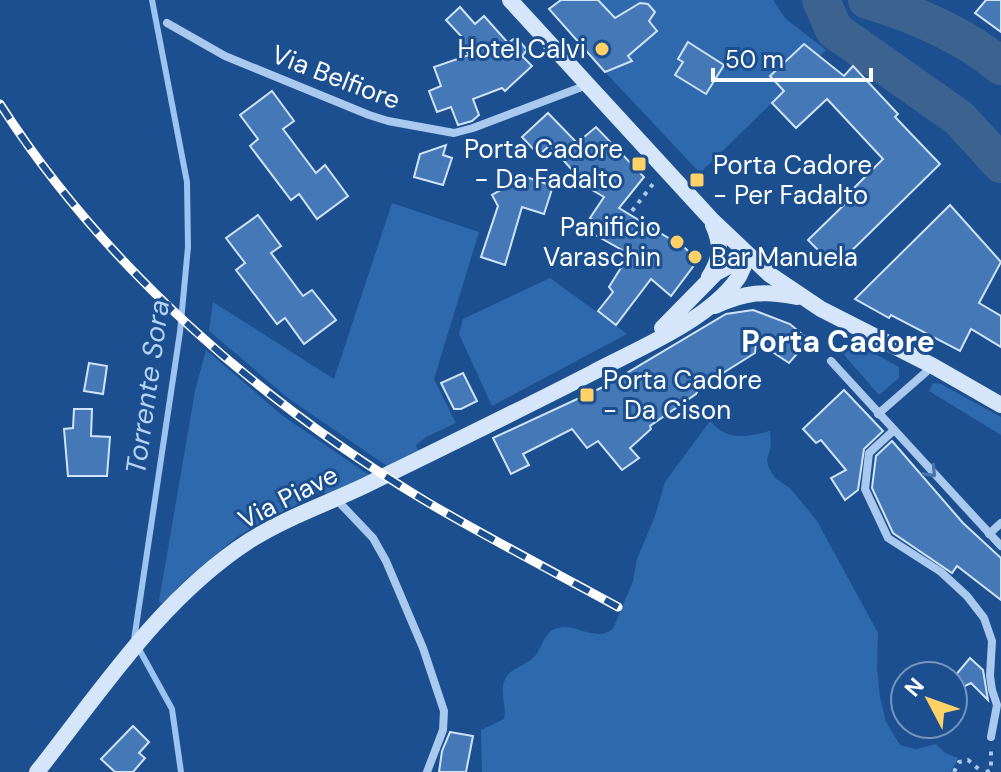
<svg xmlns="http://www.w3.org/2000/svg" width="1001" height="772" font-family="'DM Sans',sans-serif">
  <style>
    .green { fill: #2e69ad }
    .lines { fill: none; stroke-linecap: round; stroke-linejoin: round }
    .stream { stroke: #9cc4f0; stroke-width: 6 }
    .river { stroke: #3c6290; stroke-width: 38 }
    .building { fill: #4478b7; stroke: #cfe3fa; stroke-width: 2 }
    .path { stroke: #a9c9ee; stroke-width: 4; stroke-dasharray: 4 6; stroke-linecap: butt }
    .street { stroke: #a9c9ee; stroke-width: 8 }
    .secondary { stroke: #d6e6fa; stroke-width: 16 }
    .rail-casing { stroke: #fff; stroke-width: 9 }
    .rail { stroke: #1b4f8f; stroke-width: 6; stroke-dasharray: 18; stroke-linecap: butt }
    .oneway { stroke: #4674ac }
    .poi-dot { fill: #ffd166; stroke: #1b4f8f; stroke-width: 3 }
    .labels { text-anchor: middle; stroke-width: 6; stroke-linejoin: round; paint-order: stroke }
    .poi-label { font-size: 26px; fill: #fff; stroke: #1b4f8f; text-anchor: end }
    .street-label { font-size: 26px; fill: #fff; stroke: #1b4f8f }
    .water-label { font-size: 28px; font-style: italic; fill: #b5d3f5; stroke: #1b4f8f }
    .quarter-label { font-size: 30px; font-weight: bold; fill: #fff; stroke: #1b4f8f }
  </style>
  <rect width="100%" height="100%" fill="#1b4f8f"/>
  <!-- green -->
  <g class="green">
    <polygon points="599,0 773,0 785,18 826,50 700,173 605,72 631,60 628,56 657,30 649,21 620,23"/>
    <polygon points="392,203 479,232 434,379 456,423 426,437 416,445 418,450 387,466 288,398 209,331 213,302 334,379"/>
    <polygon points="550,278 627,334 492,406 459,334 463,319"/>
    <polygon points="855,343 899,367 899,378 879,395 845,356 844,348"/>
    <polygon points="206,350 283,416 369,475 329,495 322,492 258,524 237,537 185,580 162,604 159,601 195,391"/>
    <polygon points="933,383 941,384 1001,417 1001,435 929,391"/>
    <path d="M710,421C727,441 746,437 770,431L771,446L767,460L769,468L775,478L791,489L817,521L878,633L877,668L880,697L886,722L900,745L916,749L936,744L945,753L958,758L951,772H482L481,730L504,719C507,707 500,694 504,682C508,669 522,667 532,659C541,652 543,635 553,630C573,619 593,644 613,629L633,581L637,559L655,516L665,482Z"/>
  </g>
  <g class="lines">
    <!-- stream -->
    <polyline class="stream" points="152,0 187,182 188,247 180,332 134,640 172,709 181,772"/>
    <!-- river -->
    <g class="river">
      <polyline points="821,0 834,30 959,118 1001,164"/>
      <path d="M867,0C915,14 962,34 1001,66"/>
    </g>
  </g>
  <!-- building -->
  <g class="building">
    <polygon points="561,0 598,0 615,18 640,3 648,4 655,12 649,21 657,31 628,56 632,61 605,72 549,9"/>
    <polygon points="986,0 1001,0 1001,32 975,13"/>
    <polygon points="460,7 475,24 484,16 508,43 516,37 527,50 522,56 532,66 505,91 502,88 473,99 479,115 472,121 458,125 451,107 437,112 429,91 441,86 434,67 469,55 458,40 461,36 446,20"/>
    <polygon points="688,42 724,65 706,94 675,75 683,62 678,59"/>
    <polygon points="804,44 844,76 853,66 898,114 895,117 940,164 835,267 808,240 849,200 845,197 883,159 827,99 796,128 772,103 784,91 770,76"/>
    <polygon points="272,91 294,121 283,129 316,173 325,165 348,196 317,219 299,194 291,200 250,146 258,139 240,115"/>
    <polygon points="548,113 577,143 596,127 644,177 619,208 685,248 698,260 671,296 651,279 616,325 598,311 613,292 609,287 627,258 619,254 622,250 597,236 604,227 590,218 604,197 587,187 550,145 539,155 522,137"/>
    <polygon points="446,145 443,155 452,158 443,185 414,177 420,154"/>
    <polygon points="517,174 553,186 544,214 522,207 505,265 481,257 498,206 492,195 515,182"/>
    <polygon points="950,205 1001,262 979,303 1001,316 1001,347 971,329 960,351 891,315 889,318 855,299"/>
    <polygon points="258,215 281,246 271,253 303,296 312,290 336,320 304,344 285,318 277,324 236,270 245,263 226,238"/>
    <polygon points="753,310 790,324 809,340 789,363 756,341 755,353 699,388 696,394 650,426 651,429 630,448 639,458 622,470 598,441 587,448 572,429 523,454 529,465 511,474 493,438 603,387 726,314"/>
    <polygon points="89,363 107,366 103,394 84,391"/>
    <polygon points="463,373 477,401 461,409 454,409 441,383"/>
    <polygon points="844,390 883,431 864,449 858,490 845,500 831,478 846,470 821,440 816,443 803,429"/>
    <polygon points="74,409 92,409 91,436 110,437 107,476 68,476 64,429 73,428"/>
    <polygon points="892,441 963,523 1001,558 1001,600 957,566 952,573 893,533 872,488 876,456"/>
    <polygon points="970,658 983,670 988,700 971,683 963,687 954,677"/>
    <polygon points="133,726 149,742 139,753 145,758 133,772 115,772 101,759"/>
    <polygon points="450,732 473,736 466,772 439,772 442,751"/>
  </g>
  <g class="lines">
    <!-- path -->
    <g class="path">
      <polyline points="632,211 653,184"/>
      <polyline points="954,772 959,762 968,760 982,772"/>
      <polyline points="986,772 991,770 991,749"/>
    </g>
    <!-- street -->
    <g class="street">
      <polyline points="167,23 225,56 369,115 388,121 454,133 473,128 587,85"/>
      <polyline points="831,361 1001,546"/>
      <polyline points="878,414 933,366"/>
      <polyline points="893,431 869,453 865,489 888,538 941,572 967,596 984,618 992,641 990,676 992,690 997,705 991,737"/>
      <polyline points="336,499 373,538 386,561 423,648 444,711 443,730 427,772"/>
      <polyline points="989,534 1001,523"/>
    </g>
    <!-- secondary -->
    <g class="secondary">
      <polyline points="510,0 711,219 769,274 821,309 933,366 1001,405"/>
      <path d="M709,277C721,258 722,245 713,225"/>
      <path d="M715,306C746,292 764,290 797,297"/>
      <polyline points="662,328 716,273 748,256"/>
      <path d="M37,772C101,691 161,598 249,541C285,518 326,504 364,486C440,449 516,412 592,373C637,349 708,321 738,278C742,271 745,263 748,256"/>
    </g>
    <defs>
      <path id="rail" d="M0,104C105,268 261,402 427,502C490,539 554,572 618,607"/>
    </defs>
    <!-- rail casing -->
    <use href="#rail" class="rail-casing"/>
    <!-- rail -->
    <use href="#rail" class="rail"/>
  </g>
  <!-- one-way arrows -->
  <defs><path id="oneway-chevron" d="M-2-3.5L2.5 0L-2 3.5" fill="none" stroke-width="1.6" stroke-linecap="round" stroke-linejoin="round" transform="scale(2)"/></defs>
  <use class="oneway" href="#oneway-chevron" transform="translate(931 472) rotate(47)"/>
  <!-- markers -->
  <g class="poi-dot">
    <circle cx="602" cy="49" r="8"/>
    <rect x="631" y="156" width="16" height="16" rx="4"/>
    <rect x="689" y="172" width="16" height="16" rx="4"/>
    <circle cx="677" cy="242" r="8"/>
    <circle cx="695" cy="257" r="8"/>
    <rect x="579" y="387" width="16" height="16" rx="4"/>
  </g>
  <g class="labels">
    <!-- poi labels -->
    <g class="poi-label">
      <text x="586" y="58">Hotel Calvi</text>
      <text x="623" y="158">Porta Cadore<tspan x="623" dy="30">- Da Fadalto</tspan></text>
      <text x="713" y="174" text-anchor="start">Porta Cadore<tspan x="713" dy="30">- Per Fadalto</tspan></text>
      <text x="661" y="236">Panificio<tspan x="661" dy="30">Varaschin</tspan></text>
      <text x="711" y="266" text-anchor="start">Bar Manuela</text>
      <text x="603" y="389" text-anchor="start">Porta Cadore<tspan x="603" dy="30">- Da Cison</tspan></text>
    </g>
    <!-- street labels -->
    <g class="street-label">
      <text transform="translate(336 77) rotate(21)" y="9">Via Belfiore</text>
      <text transform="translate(288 497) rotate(-27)" y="9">Via Piave</text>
    </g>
    <!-- water labels -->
    <g class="water-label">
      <text transform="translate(147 387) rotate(-82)" y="10">Torrente Sora</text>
    </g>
    <!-- quarter labels -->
    <g class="quarter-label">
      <text x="838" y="352">Porta Cadore</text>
    </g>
  </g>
  <!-- north arrow -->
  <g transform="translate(929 700) rotate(311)"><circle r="38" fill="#1b4f8f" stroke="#7695bc" stroke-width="2"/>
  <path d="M0-6L14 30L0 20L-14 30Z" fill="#ffd166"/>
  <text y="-12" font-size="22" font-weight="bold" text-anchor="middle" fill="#ffffff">N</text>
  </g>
  <!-- scale -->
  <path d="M713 68v12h158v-12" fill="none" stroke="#ffffff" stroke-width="4"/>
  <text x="725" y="68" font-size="24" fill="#ffffff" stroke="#1b4f8f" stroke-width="6" paint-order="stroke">50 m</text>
</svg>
